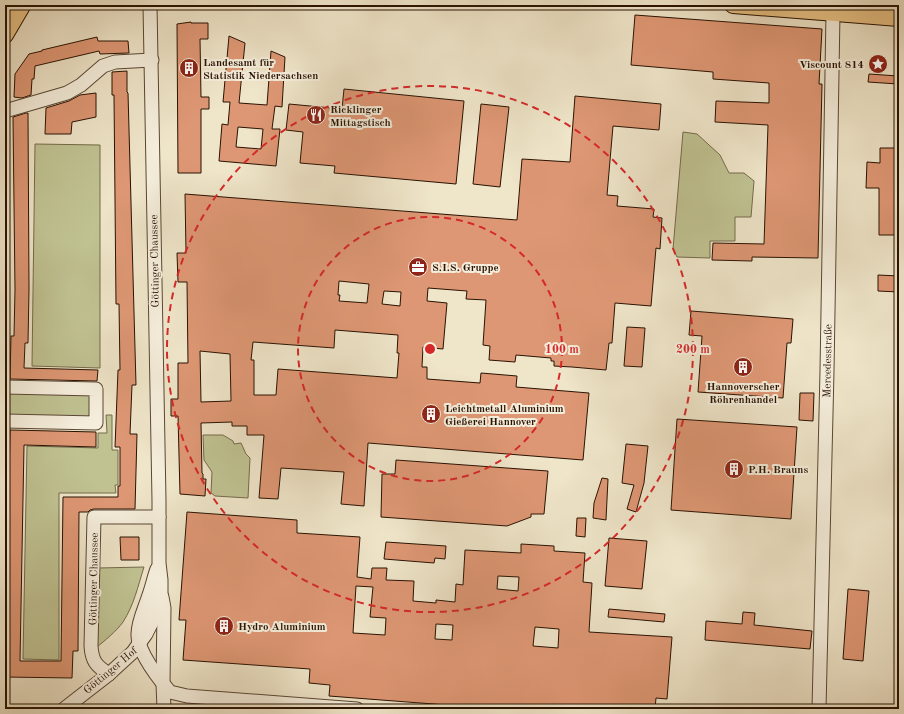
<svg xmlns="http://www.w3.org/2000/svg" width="904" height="714" font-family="'Old Standard TT',serif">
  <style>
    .green { fill: #c0c292; stroke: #746a4a }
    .building { fill: #de9774; stroke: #291202; fill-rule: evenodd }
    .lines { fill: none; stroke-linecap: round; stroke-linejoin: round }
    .minor-casing { stroke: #5a4734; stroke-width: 15 }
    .major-casing { stroke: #291202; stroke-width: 18 }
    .minor { stroke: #f5eedc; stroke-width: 13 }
    .major { stroke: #e8c284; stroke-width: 16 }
    .ring { fill: none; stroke: #d62828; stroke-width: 2; stroke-dasharray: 7 5 }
    .labels { text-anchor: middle; stroke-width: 4; stroke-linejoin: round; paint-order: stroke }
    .poi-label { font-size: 11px; font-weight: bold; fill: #291202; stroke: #f5eedc; text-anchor: start }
    .street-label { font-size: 11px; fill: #291202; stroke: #f5eedc }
    .centre { fill: #d62828; stroke: #f5eedc; stroke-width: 2 }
    .ring-label { font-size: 12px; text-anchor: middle; font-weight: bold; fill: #d62828; stroke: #f5eedc; stroke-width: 4; stroke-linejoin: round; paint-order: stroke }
  </style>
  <rect width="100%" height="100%" fill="#efe5c9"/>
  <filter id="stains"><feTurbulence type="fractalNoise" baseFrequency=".005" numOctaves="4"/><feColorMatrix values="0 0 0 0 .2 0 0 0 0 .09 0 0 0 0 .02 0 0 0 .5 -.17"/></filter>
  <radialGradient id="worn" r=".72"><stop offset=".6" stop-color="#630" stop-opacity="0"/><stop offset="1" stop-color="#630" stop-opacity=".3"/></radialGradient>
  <!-- green -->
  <g class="green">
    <polygon points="683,132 697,134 720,155 729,173 744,173 754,181 751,217 735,217 735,241 710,241 710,258 677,257 673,249"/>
    <polygon points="35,144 100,145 100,368 32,366"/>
    <polygon points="5,390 93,392 93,419 5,418"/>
    <polygon points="106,415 112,415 112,450 118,450 118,485 115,485 116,493 59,493 59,660 23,659 27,446 98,448 98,433 107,433"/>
    <polygon points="203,435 223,435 233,441 234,444 241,443 246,454 250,458 248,498 215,496 211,493 212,472 204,460"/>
    <path d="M144,567C138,586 134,605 123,622C116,632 105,640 96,648L98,568Z"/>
  </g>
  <!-- building -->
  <g class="building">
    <polygon points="635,15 822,29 819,84 822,84 818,258 752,257 752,261 712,260 713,243 764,244 768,125 715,122 716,101 769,103 769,83 713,79 713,72 631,65"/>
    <polygon points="191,22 191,23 208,23 208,39 200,39 201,97 209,97 209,109 201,109 201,173 178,173 177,24"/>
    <path d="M229,36L245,43L239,103L267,105L271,51L285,57L282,107L275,106L272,129H280L276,166L219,161L222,124L228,125L230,102H223ZM238,127L263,129L261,149L236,147Z"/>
    <polygon points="97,37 98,41 128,41 129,53 100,54 99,51 35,66 34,79 32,79 31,95 22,98 14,97 15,74 29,54 42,51 42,50"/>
    <polygon points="127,71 127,92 128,93 136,385 132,385 130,434 137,434 135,509 94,509 90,510 88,512 79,512 78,651 73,651 72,678 5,677 10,430 96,432 96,447 24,445 20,661 61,661 63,497 118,497 118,486 120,486 120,447 115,447 118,370 120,370 119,304 116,304 114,95 112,95 112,72"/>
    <polygon points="869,74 898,76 898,84 868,82"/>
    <polygon points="344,89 464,101 456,184 334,173 335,166 300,163 303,132 286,130 289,104 342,109"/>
    <polygon points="96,93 96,117 72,122 71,134 45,134 46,108 69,101 80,95"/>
    <path d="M575,96L661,104L659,130L613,126L607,195L618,196L617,206L654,209L653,217L662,218L660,249L656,248L651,306L615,303L612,343H609L606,370L572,367L554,366V361H551V358L516,355L515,362L489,360L490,346L483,345L486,300L466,299L467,291L428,288L427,301L447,303L443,349L423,347L422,367H427V379L480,383L481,373L517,376L516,387L589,393L583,460L368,443L364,506L341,504L344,472L281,468L278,499L259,498L264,435H247V426H232V422L201,423L202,473L203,474V479H206L205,496L180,494L178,416H171V399H178V363H188L187,282H178L177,253H186L185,194L517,220L522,159L570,162ZM339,281L369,284L367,303L339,301L340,295H338ZM384,291L401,292L400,306L382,304ZM335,330L398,335L397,353H399L397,378L278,369L276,395H254V360H251L253,342L334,348ZM200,351L230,354L231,401L201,402Z"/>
    <polygon points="481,104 509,107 500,187 473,184"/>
    <polygon points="26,113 28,113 29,289 28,343 25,343 24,368 98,370 97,381 10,379 11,336 14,336 15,290 13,117"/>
    <polygon points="880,148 899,148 899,235 879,235 879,188 866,188 867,162 880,163"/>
    <polygon points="878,275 899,276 899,292 878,291"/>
    <polygon points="691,311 793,319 791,343 787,343 783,398 698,392 702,336 689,335"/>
    <polygon points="627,327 645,328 642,367 624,366"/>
    <polygon points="800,393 814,393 813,421 799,420"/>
    <polygon points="677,419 797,427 791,519 671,510"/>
    <polygon points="626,444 648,446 644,483 636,512 627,509 634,485 622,483"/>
    <polygon points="396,460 548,471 544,514 531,514 531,517 507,526 381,517 382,474 395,474"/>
    <polygon points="602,478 608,479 606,520 593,518 594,503"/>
    <path d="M187,512L297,520V533L360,537L357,577L371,579L372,568H387L386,580L414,581L413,601L436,603V600L455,602L456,584L463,585L465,550L521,553V544L554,546V551L585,553L583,582L592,583L589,632L672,637L667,699L656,698L655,709H499L329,696L330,685L309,683L310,669L183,660L186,620H179ZM498,576L519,577L518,591L497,589ZM356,586L373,587L370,617L386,618L385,635L353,633ZM436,624L453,625L452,640L435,639ZM535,627L559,629L558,648L533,646Z"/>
    <polygon points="577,518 586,518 585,537 576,536"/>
    <polygon points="120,537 139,537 139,560 121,560"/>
    <polygon points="609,538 647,541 642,589 605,586"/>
    <polygon points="386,542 446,546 445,559 435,558 434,563 384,559"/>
    <polygon points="848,589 869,591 863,661 843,659"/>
    <polygon points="609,609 665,614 664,622 608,617"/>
    <polygon points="743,612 755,613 754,625 812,631 810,649 705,640 706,621 742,624"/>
  </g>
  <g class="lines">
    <defs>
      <g id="minor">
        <polyline points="5,111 67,93 81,85 103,66 115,62 152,60"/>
        <polyline points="5,387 96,389 96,423 5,421"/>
        <path d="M157,569C154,577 152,587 149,595C145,608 138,621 138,634C137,651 159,679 170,692L187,696L357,709"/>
        <polyline points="162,597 164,608 163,684 164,709"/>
        <path d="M109,674C96,666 92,661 91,646L94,517H159"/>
        <polyline points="64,709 109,674 133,652 146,634 152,622 161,594 161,580 159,563 159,501 150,5"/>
        <polyline points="819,709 827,371 833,13"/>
      </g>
      <g id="major">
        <polyline points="733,5 899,18"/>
        <polyline points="5,35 22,6"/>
      </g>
    </defs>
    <!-- minor casing -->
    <use href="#minor" class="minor-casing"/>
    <!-- major casing -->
    <use href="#major" class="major-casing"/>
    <!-- minor -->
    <use href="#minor" class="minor"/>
    <!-- major -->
    <use href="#major" class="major"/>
  </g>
  <!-- distance rings -->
  <g class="ring">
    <circle cx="430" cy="349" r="132"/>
    <circle cx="430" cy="349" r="263"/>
  </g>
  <!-- icons -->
  <defs>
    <symbol id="sight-disc" viewBox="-11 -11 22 22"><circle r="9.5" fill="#8f2418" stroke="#f5eedc"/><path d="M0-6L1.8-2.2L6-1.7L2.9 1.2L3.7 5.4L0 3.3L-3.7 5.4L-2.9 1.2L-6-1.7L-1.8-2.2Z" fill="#fff"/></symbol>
    <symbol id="building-disc" viewBox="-11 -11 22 22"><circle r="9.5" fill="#8f2418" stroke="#f5eedc"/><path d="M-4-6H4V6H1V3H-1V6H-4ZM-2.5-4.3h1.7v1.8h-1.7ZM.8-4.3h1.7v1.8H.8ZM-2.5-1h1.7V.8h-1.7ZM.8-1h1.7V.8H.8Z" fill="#fff"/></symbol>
    <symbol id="restaurant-disc" viewBox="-11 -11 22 22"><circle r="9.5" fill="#8f2418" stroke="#f5eedc"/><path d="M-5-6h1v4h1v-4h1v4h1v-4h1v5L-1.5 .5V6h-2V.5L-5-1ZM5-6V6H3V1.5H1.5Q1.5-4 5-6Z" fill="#fff"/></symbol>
    <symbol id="office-disc" viewBox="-11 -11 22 22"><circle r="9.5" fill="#8f2418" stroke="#f5eedc"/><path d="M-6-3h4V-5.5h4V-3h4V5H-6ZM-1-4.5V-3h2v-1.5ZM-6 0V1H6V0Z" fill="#fff"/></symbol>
  </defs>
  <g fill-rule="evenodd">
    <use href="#sight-disc" x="867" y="53" width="22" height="22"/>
    <use href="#building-disc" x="178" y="57" width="22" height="22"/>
    <use href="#restaurant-disc" x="305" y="104" width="22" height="22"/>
    <use href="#office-disc" x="407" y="256" width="22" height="22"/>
    <use href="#building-disc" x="732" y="356" width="22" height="22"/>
    <use href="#building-disc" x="420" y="403" width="22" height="22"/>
    <use href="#building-disc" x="723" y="458" width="22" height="22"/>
    <use href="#building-disc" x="213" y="615" width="22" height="22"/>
  </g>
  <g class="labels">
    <!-- poi labels -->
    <g class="poi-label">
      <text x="203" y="66">Landesamt für<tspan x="203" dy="13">Statistik Niedersachsen</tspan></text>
      <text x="864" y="68" text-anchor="end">Viscount 814</text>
      <text x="330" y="113">Ricklinger<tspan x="330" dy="13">Mittagstisch</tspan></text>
      <text x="432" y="271">S.I.S. Gruppe</text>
      <text x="743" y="390" text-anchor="middle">Hannoverscher<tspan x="743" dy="13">Röhrenhandel</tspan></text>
      <text x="445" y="412">Leichtmetall Aluminium<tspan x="445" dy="13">Gießerei Hannover</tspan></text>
      <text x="748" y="473">P.H. Brauns</text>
      <text x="238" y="630">Hydro Aluminium</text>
    </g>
    <!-- street labels -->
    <g class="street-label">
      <text transform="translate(154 261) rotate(-91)" y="4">Göttinger Chaussee</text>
      <text transform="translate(827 361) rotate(-89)" y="4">Mercedesstraße</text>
      <text transform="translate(93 579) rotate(-89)" y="4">Göttinger Chaussee</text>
      <text transform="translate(110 670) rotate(-40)" y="4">Göttinger Hof</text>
    </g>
  </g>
  <circle cx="430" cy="349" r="6" class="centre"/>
  <g class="ring-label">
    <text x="562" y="353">100 m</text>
    <text x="693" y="353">200 m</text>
  </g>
  <!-- margin -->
  <rect width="904" height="714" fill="none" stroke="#efe5c9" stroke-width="20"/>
  <rect x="6" y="6" width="892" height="702" fill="none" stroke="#291202" stroke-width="2"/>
  <rect x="10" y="10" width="884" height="694" fill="none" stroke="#291202"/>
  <rect width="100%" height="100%" filter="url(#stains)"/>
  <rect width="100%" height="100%" fill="url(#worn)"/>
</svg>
